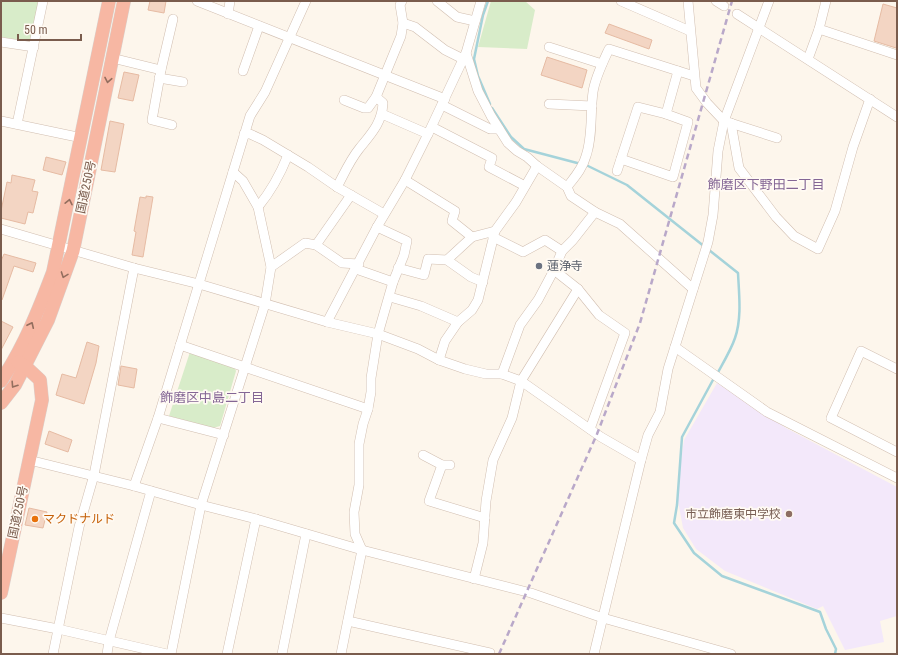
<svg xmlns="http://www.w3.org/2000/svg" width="898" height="655" font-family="'Roboto Condensed','Noto Sans JP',sans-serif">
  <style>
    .education { fill: #f3e8fa }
    .green { fill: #d8ecc9 }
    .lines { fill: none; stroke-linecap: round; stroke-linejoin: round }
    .stream { stroke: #a5d3da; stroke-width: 2.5 }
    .building { fill: #f3d5c3; stroke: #e6bba3 }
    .minor-casing { stroke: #d1beb0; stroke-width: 10 }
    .highway-casing { stroke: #dad1cd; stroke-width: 14 }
    .minor { stroke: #fff; stroke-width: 9 }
    .highway { stroke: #f7b7a3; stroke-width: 13 }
    .rail { stroke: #b9a8c9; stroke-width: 2.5; stroke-dasharray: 6 4; stroke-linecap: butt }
    .oneway { stroke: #936e5e }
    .worship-dot { fill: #6b7280; stroke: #fffaf3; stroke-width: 1.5 }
    .education-dot { fill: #8d6e63; stroke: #fffaf3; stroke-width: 1.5 }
    .food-dot { fill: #e8710a; stroke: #fffaf3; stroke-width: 1.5 }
    .labels { text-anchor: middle; stroke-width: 3.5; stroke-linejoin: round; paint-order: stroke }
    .street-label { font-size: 12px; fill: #7a5c4d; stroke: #fffaf3 }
    .worship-label { font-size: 12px; fill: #5b616d; stroke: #fffaf3; text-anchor: start }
    .education-label { font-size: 12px; fill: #785e54; stroke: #fffaf3; text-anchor: end }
    .food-label { font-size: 12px; fill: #c56008; stroke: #fffaf3; text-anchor: start }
    .neighbourhood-label { font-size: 13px; fill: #846695; stroke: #fffaf3 }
  </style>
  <rect width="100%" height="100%" fill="#fdf6ec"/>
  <!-- education -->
  <polygon class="education" points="717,383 786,428 897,487 897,616 880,621 884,642 845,650 823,606 817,609 725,571 696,549 683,528 678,501 679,474 684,440"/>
  <!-- green -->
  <g class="green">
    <polygon points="1,1 39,1 31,40 26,41 1,37"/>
    <polygon points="491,1 525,1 535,10 527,49 478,47"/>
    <polygon points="190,352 234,366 236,371 220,426 213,428 169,416"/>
  </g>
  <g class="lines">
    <!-- stream -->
    <g class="stream">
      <polyline points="488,1 483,15 474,59 478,76 490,104"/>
      <polyline points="492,108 511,137 524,149 581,164"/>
      <polyline points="586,165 627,185 705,247"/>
      <path d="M709,250L738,273C739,294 742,318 735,338C731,350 723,363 717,374"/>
      <polyline points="714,378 682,437 677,505 674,523 694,553 722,576 820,612 826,629 836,649 835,654"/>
    </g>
  </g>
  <!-- building -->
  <g class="building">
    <polygon points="150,1 166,1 164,13 148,10"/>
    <polygon points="883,4 897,8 897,44 896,48 874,41"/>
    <polygon points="609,24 652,40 649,49 605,33"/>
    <polygon points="547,57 587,70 582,88 541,75"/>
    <polygon points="124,72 139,75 133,101 118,98"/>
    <polygon points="110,121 124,124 115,172 101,170"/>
    <polygon points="46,157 66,162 62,175 43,170"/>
    <polygon points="12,175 35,180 32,191 38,192 33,213 28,212 25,224 1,218 1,211 7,182 11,183"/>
    <polygon points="146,196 153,197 143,257 132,255 136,232 134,231 140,197 146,198"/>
    <polygon points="4,254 36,263 33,272 14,266 2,300 1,300 1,261"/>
    <polygon points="1,321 13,327 1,350"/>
    <polygon points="87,342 99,346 96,363 84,404 56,395 62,374 76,378"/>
    <polygon points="121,366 137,369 134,388 118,385"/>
    <polygon points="49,431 72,440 68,452 45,444"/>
    <polygon points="29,508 47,512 43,528 25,525"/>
  </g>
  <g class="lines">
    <defs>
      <g id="minor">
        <polyline points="197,1 445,99"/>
        <polyline points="437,1 457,17 475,21"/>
        <polyline points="481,1 466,53 478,91 491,116 508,143 517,151 527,157 537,166 567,187 571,196 595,212 620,224 693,289"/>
        <polyline points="621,1 690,31"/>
        <polyline points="688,1 696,88 707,103 724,121 777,138"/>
        <polyline points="716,1 724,6"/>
        <polyline points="826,1 819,29 897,55"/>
        <polyline points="228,14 230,1"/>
        <polyline points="737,14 897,117"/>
        <polyline points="403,23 415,27 445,50 463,59"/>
        <polyline points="1,42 34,47"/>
        <polyline points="549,47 602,64"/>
        <polyline points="112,58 161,70"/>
        <polyline points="808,59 819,29"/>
        <polyline points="243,71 259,26"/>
        <polyline points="159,78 183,82"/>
        <polyline points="344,100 364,108 368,108 376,97 401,36 403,23 400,5 402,1"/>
        <polyline points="549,104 592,106"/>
        <polyline points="442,105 490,129 499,129"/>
        <polyline points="382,114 428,134"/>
        <polyline points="1,121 82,138"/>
        <polyline points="731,123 739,168 776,217 794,236 818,249 835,211 853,147 870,99"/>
        <polyline points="17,124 43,1"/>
        <polyline points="172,125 152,120 161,70 173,19"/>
        <polyline points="432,127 492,158 489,167 525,186"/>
        <polyline points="244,134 250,134 263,140 308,167 337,187 384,214"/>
        <polyline points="621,159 673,177 688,122 666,114 678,71"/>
        <polyline points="617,171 638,107 666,114"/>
        <polyline points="405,180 455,211 452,221 472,237"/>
        <path d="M337,187C344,174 350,160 359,149C371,134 382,123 383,103L376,97"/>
        <path d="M567,187C574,178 583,168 586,156C593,136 590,113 593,92C595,78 603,62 609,49L694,76"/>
        <path d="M258,207C272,190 280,175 288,155"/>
        <polyline points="1,229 134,268 199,284 327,322 378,334 418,349 439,360 465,369 486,374 502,374 521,381 601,437 641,460"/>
        <polyline points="493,237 523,252 545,240 562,251"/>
        <polyline points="316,245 351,195"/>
        <polyline points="447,260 472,237 495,231"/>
        <polyline points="271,267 305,243 316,245 342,263 359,264"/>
        <polyline points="398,268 424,275 428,259 447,260 471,277 483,282"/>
        <polyline points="356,269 393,282"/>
        <polyline points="554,270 578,289 599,315 625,333 590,429"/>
        <polyline points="390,297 421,306 458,322"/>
        <polyline points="327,322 377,227 405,180 428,134 466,53"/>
        <polyline points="180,345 368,409"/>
        <polyline points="675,347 767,412 897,478"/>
        <polyline points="439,360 445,341 458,322 472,310 478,300 495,231 516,202 537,166"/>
        <polyline points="897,369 861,351 831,418 897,452"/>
        <polyline points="502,374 520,325 538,300 554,270 562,251 573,240 595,212"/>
        <polyline points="158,418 224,435"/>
        <polyline points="423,455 442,465 450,465"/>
        <polyline points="29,460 134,486 201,505 256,519 362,550 531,593 603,618 731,654"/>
        <polyline points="442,465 429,501 485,518"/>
        <polyline points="134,486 158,418 250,116 265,92 306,1"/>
        <polyline points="474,579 483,543 486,501 493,460 512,418 521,381 578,289"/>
        <polyline points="1,618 58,629 167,654"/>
        <polyline points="348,621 490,653 490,654"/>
        <polyline points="53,654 79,527 94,475 134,268"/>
        <polyline points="107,654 109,641 151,491"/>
        <polyline points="171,654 201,505 265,304 271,267 258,207 243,181 233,172"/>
        <polyline points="227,654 256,519"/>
        <polyline points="282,654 306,534"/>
        <polyline points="341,654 362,550 355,534 354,512 359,485 359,444 363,424 368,409 371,392 371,378 378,334 393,282 404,255 407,241 377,227"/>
        <polyline points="594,654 641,460 648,435 660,412 668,369 708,242 713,215 718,151 724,121 769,1"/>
      </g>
      <g id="highway">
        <path d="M1,381C24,347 39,309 53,272L109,1"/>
        <polyline points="1,403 15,385 48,320 73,251 124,1"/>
        <polyline points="1,593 42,400 40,380 25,366 18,362"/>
      </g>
    </defs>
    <!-- minor casing -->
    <use href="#minor" class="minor-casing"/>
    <!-- highway casing -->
    <use href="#highway" class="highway-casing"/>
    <!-- minor -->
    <use href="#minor" class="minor"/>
    <!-- highway -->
    <use href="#highway" class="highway"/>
    <!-- rail -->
    <polyline class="rail" points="499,654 597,434 640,323 732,1"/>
  </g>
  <!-- one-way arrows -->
  <defs><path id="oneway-chevron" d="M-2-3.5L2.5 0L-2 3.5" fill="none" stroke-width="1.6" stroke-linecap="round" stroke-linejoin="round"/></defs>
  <g class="oneway">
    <use href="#oneway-chevron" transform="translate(108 80) rotate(101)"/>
    <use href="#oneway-chevron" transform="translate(69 202) rotate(-78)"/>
    <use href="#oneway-chevron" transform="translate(64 275) rotate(110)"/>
    <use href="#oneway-chevron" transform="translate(31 325) rotate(-65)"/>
    <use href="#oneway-chevron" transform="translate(14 385) rotate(123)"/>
  </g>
  <!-- markers -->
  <circle class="worship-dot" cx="539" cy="266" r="4"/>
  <circle class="education-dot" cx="789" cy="514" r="4"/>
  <circle class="food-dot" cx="35" cy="519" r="4"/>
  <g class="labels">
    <!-- street labels -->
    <g class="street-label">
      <text transform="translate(86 187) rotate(-78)" y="4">国道250号</text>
      <text transform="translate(18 512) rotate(-78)" y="4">国道250号</text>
    </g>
    <!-- worship labels -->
    <g class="worship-label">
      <text x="547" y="270">蓮浄寺</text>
    </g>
    <!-- education labels -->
    <g class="education-label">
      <text x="781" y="518">市立飾磨東中学校</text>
    </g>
    <!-- food labels -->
    <g class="food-label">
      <text x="43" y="523">マクドナルド</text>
    </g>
    <!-- neighbourhood labels -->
    <g class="neighbourhood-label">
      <text x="766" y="189">飾磨区下野田二丁目</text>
      <text x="212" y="402">飾磨区中島二丁目</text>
    </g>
  </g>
  <!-- border -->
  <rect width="898" height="655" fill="none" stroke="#7a5c4d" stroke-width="4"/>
  <!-- scale -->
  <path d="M18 34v6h63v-6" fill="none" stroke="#7a5c4d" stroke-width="2"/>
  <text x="24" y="34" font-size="12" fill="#7a5c4d" stroke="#fffaf3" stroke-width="3" paint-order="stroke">50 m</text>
</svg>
